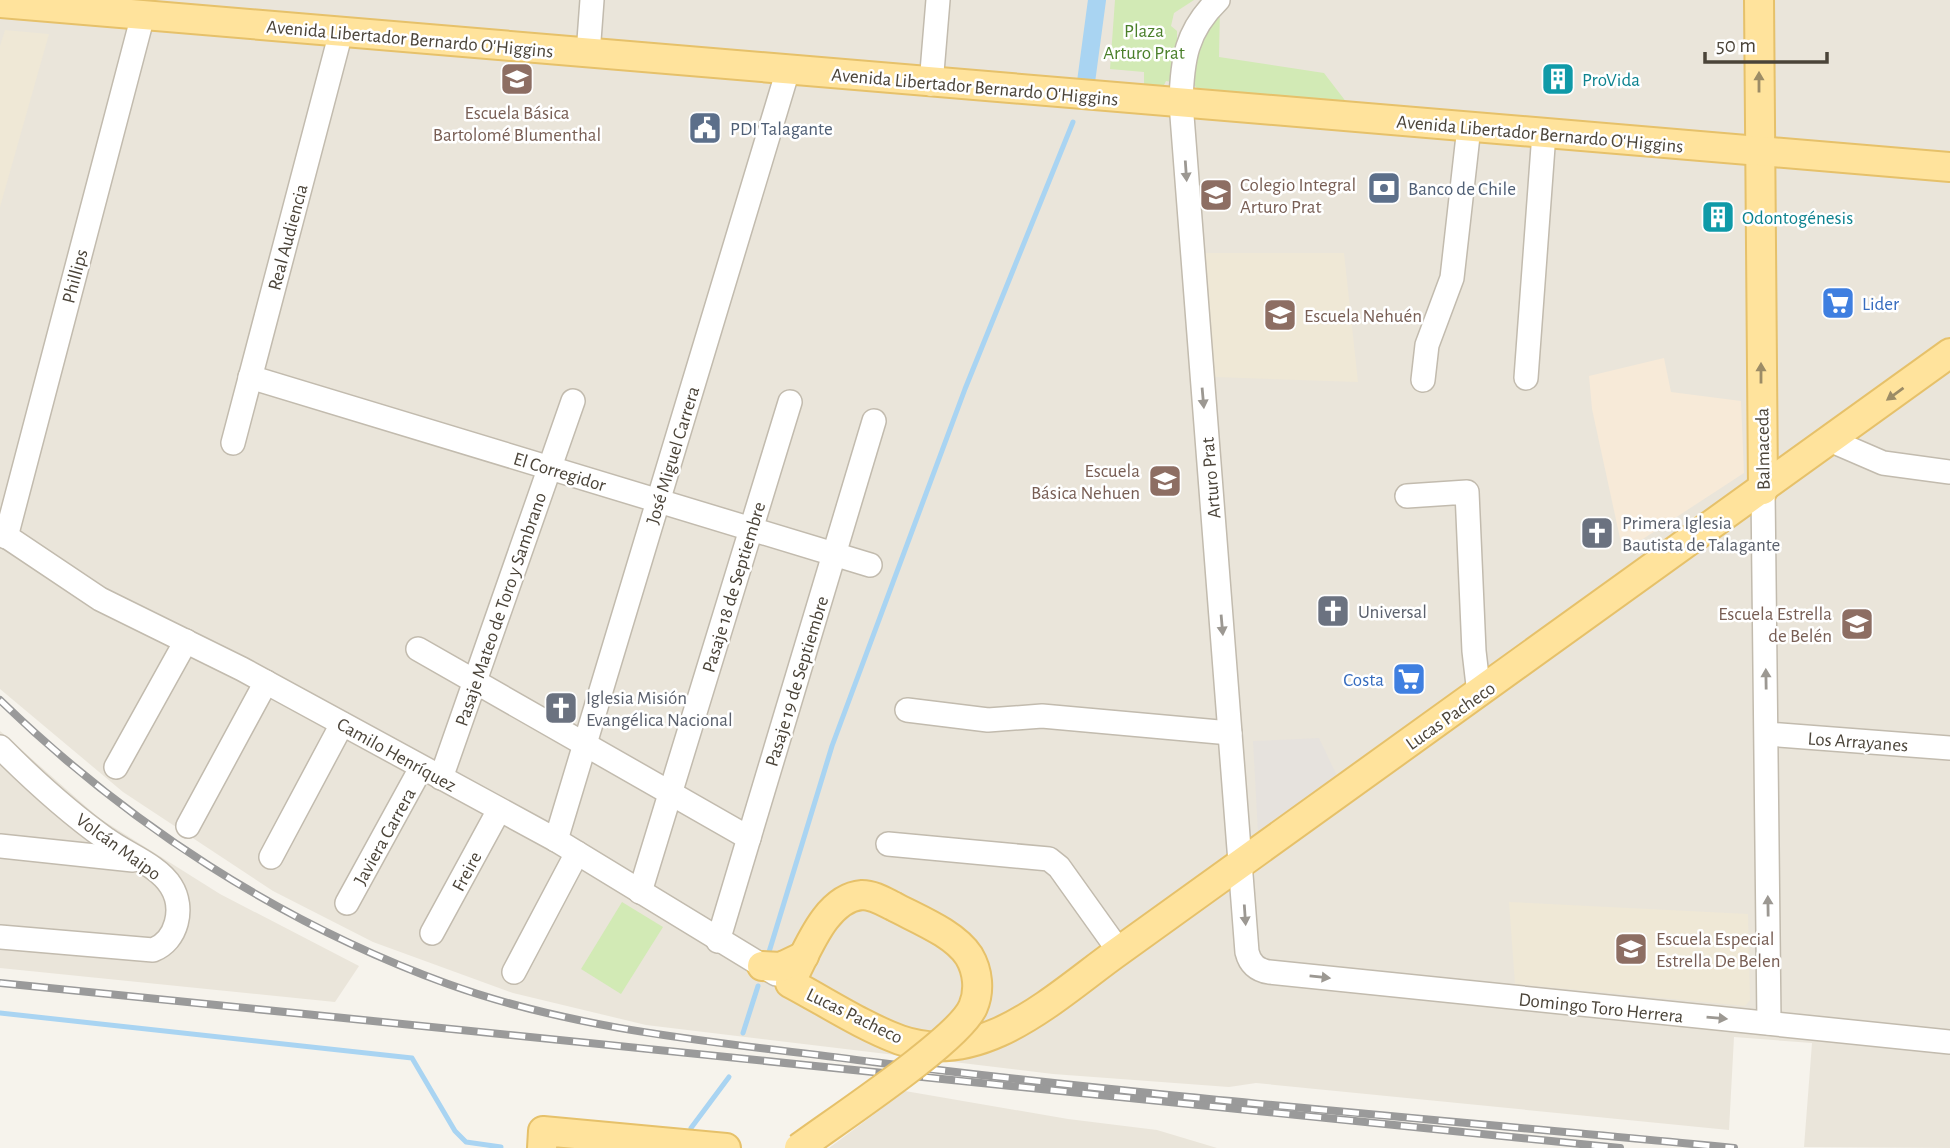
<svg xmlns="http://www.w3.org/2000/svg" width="1950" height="1148" font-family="'Alegreya Sans',sans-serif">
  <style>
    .residential { fill: #eae5da }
    .commercial { fill: #f7ead8 }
    .industrial { fill: #e6e2dd }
    .education { fill: #efe8d6 }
    .green { fill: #d2eab5 }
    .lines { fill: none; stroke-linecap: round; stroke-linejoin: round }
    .stream { stroke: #a9d4f2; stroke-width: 5 }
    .canal { stroke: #a9d4f2; stroke-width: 18 }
    .minor-casing { stroke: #c2bbae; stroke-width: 26 }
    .major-casing { stroke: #e6c16a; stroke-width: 32 }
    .minor { stroke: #fff; stroke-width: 23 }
    .major { stroke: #ffe39c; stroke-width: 28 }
    .rail-casing { stroke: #9a9a9a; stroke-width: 8 }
    .rail { stroke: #fff; stroke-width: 5; stroke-dasharray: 16; stroke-linecap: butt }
    .major-bridge-casing { stroke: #e6c16a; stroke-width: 32; stroke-linecap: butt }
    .major-bridge { stroke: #ffe39c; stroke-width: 28 }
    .oneway { fill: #9c8c66 }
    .oneway2 { fill: #9c9892 }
    .labels { text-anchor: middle; stroke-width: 5; stroke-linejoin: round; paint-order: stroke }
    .park-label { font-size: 19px; fill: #4a7f2a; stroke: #fff }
    .street-label { font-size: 19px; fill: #4b4439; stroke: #fff }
    .culture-label { font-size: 19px; fill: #0d838f; stroke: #fff; text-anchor: start }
    .education-label { font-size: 19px; fill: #785e54; stroke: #fff; text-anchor: start }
    .service-label { font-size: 19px; fill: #4e5e75; stroke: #fff; text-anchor: start }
    .shop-label { font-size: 19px; fill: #366cbe; stroke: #fff; text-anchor: start }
    .worship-label { font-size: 19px; fill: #5b616d; stroke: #fff; text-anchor: start }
  </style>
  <rect width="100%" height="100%" fill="#f6f3ec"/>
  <!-- residential -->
  <g class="residential">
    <polygon points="0,0 1950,0 1950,1148 1804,1147 1812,1043 1734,1037 1729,1130 1256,1083 1229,1087 1053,1074 646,1025 513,993 373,942 273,891 123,792 0,689"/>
    <polygon points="0,731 99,818 220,894 359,966 335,1002 0,968"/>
    <polygon points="905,1091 1068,1119 1157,1130 1217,1148 829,1148"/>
  </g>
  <!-- commercial -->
  <polygon class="commercial" points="1664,358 1671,392 1741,401 1744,473 1623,552 1592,409 1589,376"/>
  <!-- industrial -->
  <polygon class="industrial" points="1319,738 1338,778 1263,835 1258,833 1253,741"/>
  <!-- education -->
  <g class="education">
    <polygon points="5,30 49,34 0,207 0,46"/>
    <polygon points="1204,253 1344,253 1358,382 1215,377"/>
    <polygon points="1509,902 1748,914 1750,1000 1745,1006 1515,984"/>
  </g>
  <!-- green -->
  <g class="green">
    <polygon points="1115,0 1194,0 1174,13 1171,26 1177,31 1177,83 1166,81 1163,87 1144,86 1144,72 1110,69"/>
    <polygon points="1220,6 1219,57 1324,73 1347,103 1197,88 1192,83 1201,28"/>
    <polygon points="622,902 663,927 621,994 581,969"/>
  </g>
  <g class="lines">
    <!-- stream -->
    <g class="stream">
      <polyline points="769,952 832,746 965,389 1073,122"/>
      <polyline points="0,1013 412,1058 455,1131 466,1142 501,1147"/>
      <polyline points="743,1033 758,986"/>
      <polyline points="691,1128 729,1077"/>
    </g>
    <!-- canal -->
    <polyline class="canal" points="1086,82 1097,0"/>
    <defs>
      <g id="minor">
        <path d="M1218,0C1186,31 1182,60 1181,103L1247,952C1250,964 1257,970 1269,972L1950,1042"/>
        <polyline points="588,54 592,0"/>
        <polyline points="931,84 938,0"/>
        <polyline points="250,377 870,565"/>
        <polyline points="1526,378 1544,133"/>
        <polyline points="1423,380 1427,345 1452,278 1469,127"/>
        <polyline points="1832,441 1883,463 1950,472"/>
        <polyline points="233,443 341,32"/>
        <polyline points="1763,490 1769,1023"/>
        <polyline points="1407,496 1467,492 1474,651 1479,694"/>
        <polyline points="0,532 100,599 242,669 556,840 776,974"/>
        <polyline points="6,537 143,15"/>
        <polyline points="418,649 749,838"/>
        <polyline points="907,710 988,720 1042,716 1230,733"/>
        <polyline points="1767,734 1950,748"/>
        <path d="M0,747C33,780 68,812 106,839C126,854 158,865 171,886C185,908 177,941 153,950L0,937"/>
        <polyline points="116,767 186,641"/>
        <polyline points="441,778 573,401"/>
        <polyline points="188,826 266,682"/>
        <polyline points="556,840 788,70"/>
        <polyline points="888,844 1049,859 1059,867 1119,951"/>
        <polyline points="0,846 133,860"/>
        <polyline points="271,857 342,724"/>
        <polyline points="640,892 790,402"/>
        <polyline points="347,903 421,768"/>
        <polyline points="432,933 499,810"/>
        <polyline points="718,941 874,421"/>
        <polyline points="514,972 577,853"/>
      </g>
      <g id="major">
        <polyline points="1759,0 1763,490"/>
        <polyline points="0,3 1950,167"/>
        <path d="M893,906C883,901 873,895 862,895C824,898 806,955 790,983C826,1002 862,1026 900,1040C983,1069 1057,995 1119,951L1950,353"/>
        <polyline points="762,966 781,967 804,956"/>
        <polyline points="542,1148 543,1131 726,1148"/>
      </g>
    </defs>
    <!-- minor casing -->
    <use href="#minor" class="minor-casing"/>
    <!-- major casing -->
    <use href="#major" class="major-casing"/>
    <!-- minor -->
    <use href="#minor" class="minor"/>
    <!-- major -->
    <use href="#major" class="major"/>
    <defs>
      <g id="rail">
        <path d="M0,700C128,824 280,923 448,984C584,1033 730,1043 873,1062C1159,1098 1447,1120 1734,1148"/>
        <polyline points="0,983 1620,1148"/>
      </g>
    </defs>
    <!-- rail casing -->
    <use href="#rail" class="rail-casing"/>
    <!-- rail -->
    <use href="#rail" class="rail"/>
    <defs>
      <path id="major-bridge" d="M799,1148C834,1122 959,1040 973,1007C980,991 978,971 969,956C954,933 917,919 893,906"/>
    </defs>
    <!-- major-bridge casing -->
    <use href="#major-bridge" class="major-bridge-casing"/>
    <!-- major-bridge -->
    <use href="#major-bridge" class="major-bridge"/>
  </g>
  <!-- one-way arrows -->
  <defs><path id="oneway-solid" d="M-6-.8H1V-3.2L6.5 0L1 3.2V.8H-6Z" transform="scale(1.75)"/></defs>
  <g class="oneway">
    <use href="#oneway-solid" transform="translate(1759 82) rotate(-90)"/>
    <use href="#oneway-solid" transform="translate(1761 373) rotate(-90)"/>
    <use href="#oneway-solid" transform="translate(1895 394) rotate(144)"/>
  </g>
  <g class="oneway2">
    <use href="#oneway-solid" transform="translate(1186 171) rotate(86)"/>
    <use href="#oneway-solid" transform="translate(1203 398) rotate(85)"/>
    <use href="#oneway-solid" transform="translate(1222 625) rotate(85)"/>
    <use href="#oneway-solid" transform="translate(1766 679) rotate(-91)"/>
    <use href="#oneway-solid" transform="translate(1768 906) rotate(-91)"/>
    <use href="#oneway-solid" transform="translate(1245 915) rotate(86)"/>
    <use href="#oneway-solid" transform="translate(1320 977) rotate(6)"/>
    <use href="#oneway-solid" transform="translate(1717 1018) rotate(5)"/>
  </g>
  <!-- icons -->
  <defs>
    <symbol id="school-square" viewBox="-11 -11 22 22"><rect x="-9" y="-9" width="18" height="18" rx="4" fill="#8d6e63" stroke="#fff"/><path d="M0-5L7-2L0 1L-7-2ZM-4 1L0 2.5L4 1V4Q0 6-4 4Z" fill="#fff"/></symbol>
    <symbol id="building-square" viewBox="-11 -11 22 22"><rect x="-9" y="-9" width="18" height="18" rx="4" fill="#0f9aa8" stroke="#fff"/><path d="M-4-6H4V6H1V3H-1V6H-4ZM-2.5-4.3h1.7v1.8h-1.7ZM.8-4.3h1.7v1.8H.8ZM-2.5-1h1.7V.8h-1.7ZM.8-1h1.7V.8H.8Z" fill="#fff"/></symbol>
    <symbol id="civic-square" viewBox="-11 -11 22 22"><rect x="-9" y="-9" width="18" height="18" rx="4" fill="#5c6f8a" stroke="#fff"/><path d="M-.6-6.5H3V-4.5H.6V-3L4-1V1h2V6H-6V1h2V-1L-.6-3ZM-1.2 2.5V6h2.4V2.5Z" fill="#fff"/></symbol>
    <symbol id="bank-square" viewBox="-11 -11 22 22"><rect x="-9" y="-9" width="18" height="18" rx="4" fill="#5c6f8a" stroke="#fff"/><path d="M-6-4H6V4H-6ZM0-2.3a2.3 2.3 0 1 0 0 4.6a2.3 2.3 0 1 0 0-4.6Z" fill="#fff"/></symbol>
    <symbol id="supermarket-square" viewBox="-11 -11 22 22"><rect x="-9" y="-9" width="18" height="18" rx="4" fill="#3f7fe0" stroke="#fff"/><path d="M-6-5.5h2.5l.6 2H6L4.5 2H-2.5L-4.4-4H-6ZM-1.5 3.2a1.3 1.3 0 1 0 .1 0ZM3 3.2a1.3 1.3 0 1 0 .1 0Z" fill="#fff"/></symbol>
    <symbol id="church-square" viewBox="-11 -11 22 22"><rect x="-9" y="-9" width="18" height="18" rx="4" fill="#6b7280" stroke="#fff"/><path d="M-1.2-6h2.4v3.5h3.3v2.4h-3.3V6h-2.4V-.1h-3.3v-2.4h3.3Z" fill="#fff"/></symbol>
  </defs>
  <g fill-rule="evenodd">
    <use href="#school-square" x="498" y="60" width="38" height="38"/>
    <use href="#building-square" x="1539" y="60" width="38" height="38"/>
    <use href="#civic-square" x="686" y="109" width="38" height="38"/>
    <use href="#bank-square" x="1365" y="169" width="38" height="38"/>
    <use href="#school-square" x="1197" y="176" width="38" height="38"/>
    <use href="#building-square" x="1699" y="198" width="38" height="38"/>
    <use href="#supermarket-square" x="1819" y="284" width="38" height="38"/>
    <use href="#school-square" x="1261" y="296" width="38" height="38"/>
    <use href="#school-square" x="1146" y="462" width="38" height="38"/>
    <use href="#church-square" x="1578" y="514" width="38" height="38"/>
    <use href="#church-square" x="1314" y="592" width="38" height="38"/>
    <use href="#school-square" x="1838" y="605" width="38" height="38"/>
    <use href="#supermarket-square" x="1390" y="660" width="38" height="38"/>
    <use href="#church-square" x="542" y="689" width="38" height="38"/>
    <use href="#school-square" x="1612" y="930" width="38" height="38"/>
  </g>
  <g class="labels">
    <!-- park labels -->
    <g class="park-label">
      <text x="1144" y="37">Plaza<tspan x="1144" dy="22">Arturo Prat</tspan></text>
    </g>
    <!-- street labels -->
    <g class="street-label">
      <text transform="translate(410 38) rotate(5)" y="7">Avenida Libertador Bernardo O'Higgins</text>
      <text transform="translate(975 86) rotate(5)" y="7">Avenida Libertador Bernardo O'Higgins</text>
      <text transform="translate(1540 133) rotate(5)" y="7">Avenida Libertador Bernardo O'Higgins</text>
      <text transform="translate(287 237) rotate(-75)" y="7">Real Audiencia</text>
      <text transform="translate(74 276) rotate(-75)" y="7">Phillips</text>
      <text transform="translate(1762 449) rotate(-91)" y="7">Balmaceda</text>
      <text transform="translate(672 455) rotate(-73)" y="7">José Miguel Carrera</text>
      <text transform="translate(560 471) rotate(17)" y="7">El Corregidor</text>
      <text transform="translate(1210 478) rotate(-95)" y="7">Arturo Prat</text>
      <text transform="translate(733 587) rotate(-73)" y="7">Pasaje 18 de Septiembre</text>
      <text transform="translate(500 609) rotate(-71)" y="7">Pasaje Mateo de Toro y Sambrano</text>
      <text transform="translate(796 681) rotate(-73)" y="7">Pasaje 19 de Septiembre</text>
      <text transform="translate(1450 715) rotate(-35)" y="7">Lucas Pacheco</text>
      <text transform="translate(1858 741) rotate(4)" y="7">Los Arrayanes</text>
      <text transform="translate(397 754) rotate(29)" y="7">Camilo Henríquez</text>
      <text transform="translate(384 836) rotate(-61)" y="7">Javiera Carrera</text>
      <text transform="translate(119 846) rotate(36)" y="7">Volcán Maipo</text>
      <text transform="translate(466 871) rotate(-62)" y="7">Freire</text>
      <text transform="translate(1601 1007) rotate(6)" y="7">Domingo Toro Herrera</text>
      <text transform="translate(855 1015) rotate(26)" y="7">Lucas Pacheco</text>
    </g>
    <!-- culture labels -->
    <g class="culture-label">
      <text x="1582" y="86">ProVida</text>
      <text x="1742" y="224">Odontogénesis</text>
    </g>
    <!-- education labels -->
    <g class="education-label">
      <text x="517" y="119" text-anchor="middle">Escuela Básica<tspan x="517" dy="22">Bartolomé Blumenthal</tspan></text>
      <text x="1240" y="191">Colegio Integral<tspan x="1240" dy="22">Arturo Prat</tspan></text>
      <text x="1304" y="322">Escuela Nehuén</text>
      <text x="1140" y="477" text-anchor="end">Escuela<tspan x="1140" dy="22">Básica Nehuen</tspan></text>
      <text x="1832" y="620" text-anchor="end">Escuela Estrella<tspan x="1832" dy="22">de Belén</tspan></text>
      <text x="1656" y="945">Escuela Especial<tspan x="1656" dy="22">Estrella De Belen</tspan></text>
    </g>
    <!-- service labels -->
    <g class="service-label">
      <text x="730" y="135">PDI Talagante</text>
      <text x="1408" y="195">Banco de Chile</text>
    </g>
    <!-- shop labels -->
    <g class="shop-label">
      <text x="1862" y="310">Lider</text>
      <text x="1384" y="686" text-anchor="end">Costa</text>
    </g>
    <!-- worship labels -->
    <g class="worship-label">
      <text x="1622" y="529">Primera Iglesia<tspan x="1622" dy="22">Bautista de Talagante</tspan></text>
      <text x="1358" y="618">Universal</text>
      <text x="586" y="704">Iglesia Misión<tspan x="586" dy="22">Evangélica Nacional</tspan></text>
    </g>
  </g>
  <!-- scale -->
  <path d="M1705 52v10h122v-10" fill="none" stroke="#4b4439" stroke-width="3.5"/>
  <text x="1716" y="52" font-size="21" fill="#4b4439" stroke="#ffffff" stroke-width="5" paint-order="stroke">50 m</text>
</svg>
